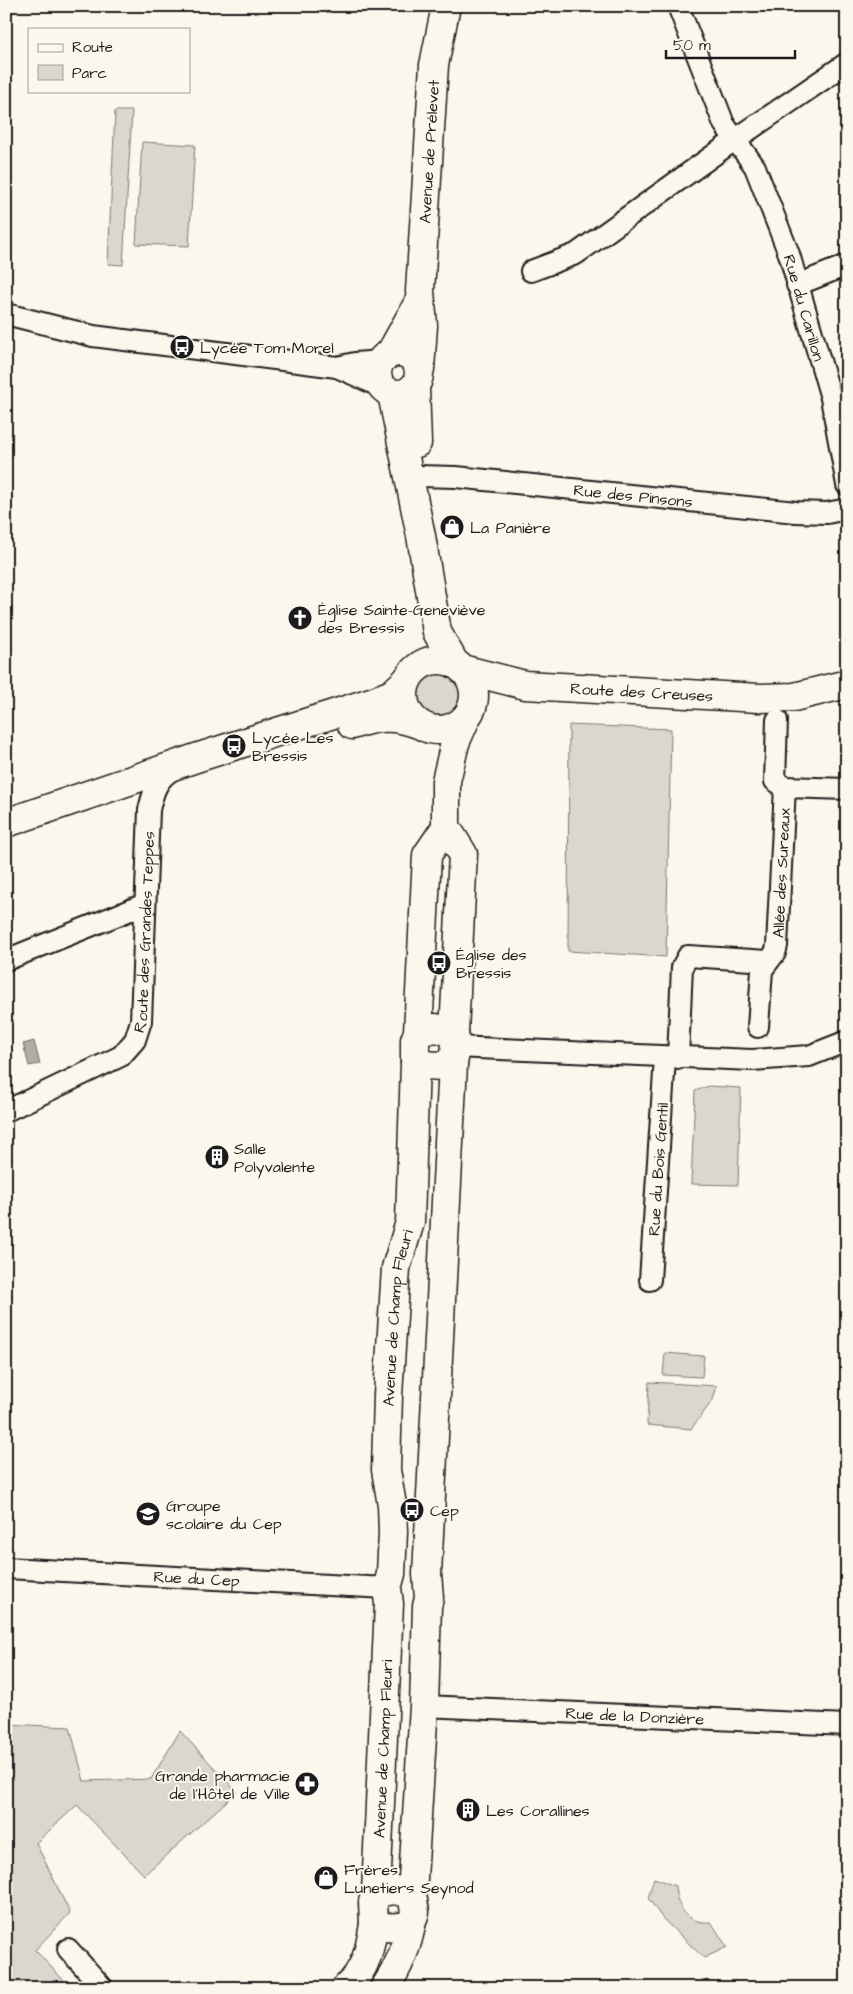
<svg xmlns="http://www.w3.org/2000/svg" width="853" height="1994" font-family="'Architects Daughter',sans-serif">
  <style>
    .green { fill: #dad7ce; stroke: #7b7a75 }
    .water { fill: #afaca5; stroke: #74726e }
    .lines { fill: none; stroke-linecap: round; stroke-linejoin: round }
    .street-casing { stroke: #1c1c1c; stroke-width: 24 }
    .secondary-casing { stroke: #1c1c1c; stroke-width: 31 }
    .street { stroke: #fbf7ec; stroke-width: 20 }
    .secondary { stroke: #fbf7ec; stroke-width: 28 }
    .labels { text-anchor: middle; stroke-width: 4; stroke-linejoin: round; paint-order: stroke }
    .street-label { font-size: 16px; fill: #1c1c1c; stroke: #fbf7ec }
    .poi-label { font-size: 16px; fill: #1c1c1c; stroke: #fbf7ec; text-anchor: start }
  </style>
  <rect width="100%" height="100%" fill="#fbf7ec"/>
  <filter id="ink" filterUnits="userSpaceOnUse"><feTurbulence type="fractalNoise" baseFrequency=".02" numOctaves="2"/><feDisplacementMap in="SourceGraphic" scale="10" xChannelSelector="R" yChannelSelector="G"/><feConvolveMatrix kernelMatrix="1 2 1 2 8 2 1 2 1" color-interpolation-filters="sRGB"/></filter>
  <g filter="url(#ink)">
    <!-- green -->
    <g class="green">
      <polygon points="115,111 132,111 123,265 108,264"/>
      <polygon points="142,142 195,145 189,246 136,244"/>
      <circle cx="438" cy="697" r="23"/>
      <polygon points="569,725 671,729 666,957 568,951"/>
      <polygon points="709,1086 741,1088 738,1185 691,1184 695,1091"/>
      <polygon points="665,1353 704,1356 702,1377 663,1375"/>
      <polygon points="649,1382 717,1386 713,1400 691,1429 647,1425"/>
      <polygon points="6,1724 70,1727 84,1781 151,1779 180,1731 237,1792 144,1875 77,1805 36,1843 70,1913 35,1950 71,1988 6,1988"/>
      <path d="M654,1878L675,1886C677,1908 687,1924 711,1922L727,1947L704,1958L663,1919L648,1898Z"/>
    </g>
    <!-- water -->
    <polygon class="water" points="34,1041 40,1064 29,1066 23,1044"/>
    <g class="lines">
      <defs>
        <g id="street">
          <path id="s1" d="M678,6L724,124L755,167L789,254L831,398L847,485"/>
          <polyline points="531,271 576,254 736,139 847,63"/>
          <polyline points="797,285 847,265"/>
          <polyline points="6,314 93,336 337,367 382,387"/>
          <polyline points="337,367 355,363 381,361"/>
          <path id="s2" d="M419,476L456,477L796,512L827,513L847,509"/>
          <polyline points="785,787 847,789"/>
          <polyline points="6,960 145,904"/>
          <path id="s3" d="M758,1027L762,970L775,953L777,946L785,787L775,781L777,720"/>
          <polyline points="456,1047 752,1060 809,1056 847,1041"/>
          <polyline points="678,1058 682,967 688,956 768,961"/>
          <path id="s4" d="M6,1111L121,1056L135,1040L141,1021L149,810C153,792 157,778 174,769"/>
          <path id="s5" d="M650,1280L665,1058"/>
          <path id="s6" d="M6,1568L387,1588"/>
          <path id="s7" d="M424,1706L847,1725"/>
          <polyline points="68,1949 103,1988"/>
        </g>
        <g id="secondary">
          <circle cx="398" cy="373" r="21"/>
          <polyline points="390,354 420,300"/>
          <path id="s8" d="M420,369L423,326L420,291L434,65L446,6"/>
          <polyline points="415,387 417,443"/>
          <polyline points="392,394 421,536 437,632 455,664"/>
          <circle cx="439" cy="695" r="35"/>
          <path id="s9" d="M462,669L525,685L759,698L794,697L847,684"/>
          <path d="M352,725C376,716 394,715 418,724"/>
          <polyline points="6,823 196,758 374,701 392,694 407,680"/>
          <path d="M418,1032L435,1028L454,1032L456,1047L453,1064C439,1066 429,1067 415,1062V1040L418,1032L427,855L446,827"/>
          <polyline points="454,1032 463,854 446,827 446,781 455,743 466,718"/>
          <path id="s10" d="M376,1893L395,1890L412,1894L415,1912L411,1925C397,1928 388,1929 374,1924L373,1902L376,1893L389,1604L387,1588L391,1574L393,1532L392,1505L386,1470L388,1395L396,1268L410,1222L415,1062"/>
          <polyline points="412,1894 424,1706 427,1606 429,1598 427,1574 453,1064"/>
          <path d="M346,1988C366,1970 370,1949 374,1924"/>
          <path d="M385,1988C398,1968 407,1949 411,1925"/>
        </g>
      </defs>
      <!-- street casing -->
      <use href="#street" class="street-casing"/>
      <!-- secondary casing -->
      <use href="#secondary" class="secondary-casing"/>
      <!-- street -->
      <use href="#street" class="street"/>
      <!-- secondary -->
      <use href="#secondary" class="secondary"/>
    </g>
  </g>
  <!-- icons -->
  <defs>
    <symbol id="bus-disc" viewBox="-11 -11 22 22"><circle r="9.5" fill="#1c1c1c" stroke="#fbf7ec"/><path d="M-5-6H5V4H4V6H2V4H-2V6H-4V4H-5ZM-3.5-4V0h7V-4ZM-3.5 1.2v1.5H-2V1.2ZM2 1.2v1.5H3.5V1.2Z" fill="#fff"/></symbol>
    <symbol id="shop-disc" viewBox="-11 -11 22 22"><circle r="9.5" fill="#1c1c1c" stroke="#fbf7ec"/><path d="M-5-2.5h2.3a2.7 3.5 0 0 1 5.4 0H5L5.5 6h-11ZM-1.5-2.5h3a1.5 2.3 0 0 0-3 0Z" fill="#fff"/></symbol>
    <symbol id="church-disc" viewBox="-11 -11 22 22"><circle r="9.5" fill="#1c1c1c" stroke="#fbf7ec"/><path d="M-1.2-6h2.4v3.5h3.3v2.4h-3.3V6h-2.4V-.1h-3.3v-2.4h3.3Z" fill="#fff"/></symbol>
    <symbol id="building-disc" viewBox="-11 -11 22 22"><circle r="9.5" fill="#1c1c1c" stroke="#fbf7ec"/><path d="M-4-6H4V6H1V3H-1V6H-4ZM-2.5-4.3h1.7v1.8h-1.7ZM.8-4.3h1.7v1.8H.8ZM-2.5-1h1.7V.8h-1.7ZM.8-1h1.7V.8H.8Z" fill="#fff"/></symbol>
    <symbol id="school-disc" viewBox="-11 -11 22 22"><circle r="9.5" fill="#1c1c1c" stroke="#fbf7ec"/><path d="M0-5L7-2L0 1L-7-2ZM-4 1L0 2.5L4 1V4Q0 6-4 4Z" fill="#fff"/></symbol>
    <symbol id="pharmacy-disc" viewBox="-11 -11 22 22"><circle r="9.5" fill="#1c1c1c" stroke="#fbf7ec"/><path d="M-2-6h4v4h4v4h-4v4h-4v-4h-4v-4h4Z" fill="#fff"/></symbol>
  </defs>
  <g fill-rule="evenodd">
    <use href="#bus-disc" x="168" y="333" width="28" height="28"/>
    <use href="#shop-disc" x="438" y="513" width="28" height="28"/>
    <use href="#church-disc" x="286" y="604" width="28" height="28"/>
    <use href="#bus-disc" x="220" y="732" width="28" height="28"/>
    <use href="#bus-disc" x="425" y="949" width="28" height="28"/>
    <use href="#building-disc" x="203" y="1143" width="28" height="28"/>
    <use href="#bus-disc" x="398" y="1496" width="28" height="28"/>
    <use href="#school-disc" x="134" y="1500" width="28" height="28"/>
    <use href="#pharmacy-disc" x="293" y="1770" width="28" height="28"/>
    <use href="#building-disc" x="454" y="1796" width="28" height="28"/>
    <use href="#shop-disc" x="312" y="1864" width="28" height="28"/>
  </g>
  <g class="labels">
    <!-- street labels -->
    <g class="street-label">
      <text dy="6" stroke="none"><textPath href="#s8" startOffset="218">Avenue de Prélevet</textPath></text>
      <text dy="6" stroke="none"><textPath href="#s1" startOffset="329">Rue du Carillon</textPath></text>
      <text dy="6" stroke="none"><textPath href="#s2" startOffset="215">Rue des Pinsons</textPath></text>
      <text dy="6" stroke="none"><textPath href="#s9" startOffset="182">Route des Creuses</textPath></text>
      <text dy="6" stroke="none"><textPath href="#s3" startOffset="159">Allée des Sureaux</textPath></text>
      <text dy="6" stroke="none"><textPath href="#s4" startOffset="258">Route des Grandes Teppes</textPath></text>
      <text dy="6" stroke="none"><textPath href="#s5" startOffset="111">Rue du Bois Gentil</textPath></text>
      <text dy="6" stroke="none"><textPath href="#s10" startOffset="715">Avenue de Champ Fleuri</textPath></text>
      <text dy="6" stroke="none"><textPath href="#s6" startOffset="191">Rue du Cep</textPath></text>
      <text dy="6" stroke="none"><textPath href="#s7" startOffset="211">Rue de la Donzière</textPath></text>
      <text dy="6" stroke="none"><textPath href="#s10" startOffset="282">Avenue de Champ Fleuri</textPath></text>
    </g>
    <!-- poi labels -->
    <g class="poi-label">
      <text x="200" y="353">Lycée Tom Morel</text>
      <text x="470" y="533">La Panière</text>
      <text x="318" y="615">Église Sainte-Geneviève<tspan x="318" dy="18">des Bressis</tspan></text>
      <text x="252" y="743">Lycée Les<tspan x="252" dy="18">Bressis</tspan></text>
      <text x="456" y="960">Église des<tspan x="456" dy="18">Bressis</tspan></text>
      <text x="234" y="1154">Salle<tspan x="234" dy="18">Polyvalente</tspan></text>
      <text x="166" y="1511">Groupe<tspan x="166" dy="18">scolaire du Cep</tspan></text>
      <text x="430" y="1516">Cep</text>
      <text x="290" y="1781" text-anchor="end">Grande pharmacie<tspan x="290" dy="18">de l'Hôtel de Ville</tspan></text>
      <text x="486" y="1816">Les Corallines</text>
      <text x="344" y="1875">Frères<tspan x="344" dy="18">Lunetiers Seynod</tspan></text>
    </g>
  </g>
  <!-- margin -->
  <rect width="853" height="1994" fill="none" stroke="#fbf7ec" stroke-width="25"/>
  <rect x="12" y="12" width="828" height="1969" fill="none" stroke="#1c1c1c" stroke-width="2" filter="url(#ink)"/>
  <!-- legend -->
  <rect x="28" y="28" width="162" height="65" fill="#fbf7ec" stroke="#a29f99"/>
  <rect x="38" y="44" width="25" height="8" fill="#fbf7ec" stroke="#a29f99"/>
  <text x="72" y="52" font-size="15" fill="#1c1c1c">Route</text>
  <rect x="38" y="65" width="25" height="15" fill="#dad7ce" stroke="#a29f99"/>
  <text x="72" y="78" font-size="15" fill="#1c1c1c">Parc</text>
  <!-- scale -->
  <path d="M666 50v8h129v-8" fill="none" stroke="#1c1c1c" stroke-width="2.5"/>
  <text x="673" y="50" font-size="15" fill="#1c1c1c" stroke="#fbf7ec" stroke-width="4" paint-order="stroke">50 m</text>
</svg>
